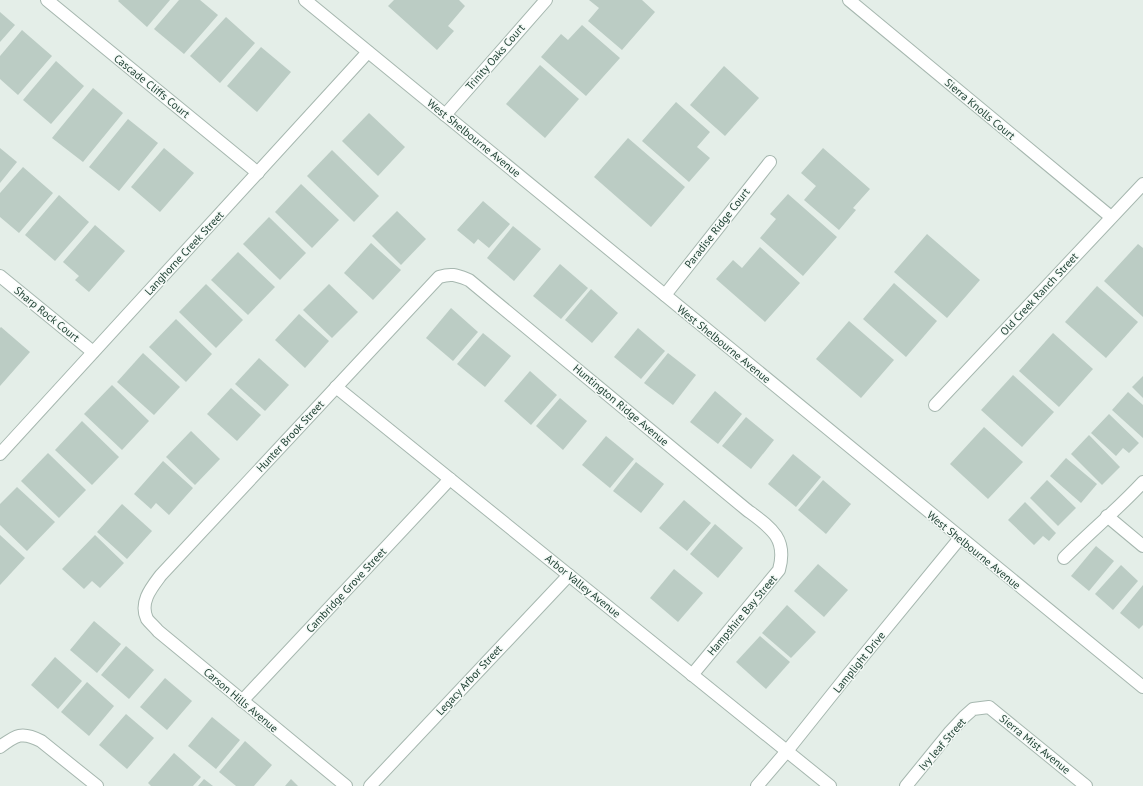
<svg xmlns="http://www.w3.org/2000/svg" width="1143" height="786" font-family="'PT Sans',sans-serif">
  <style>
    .building { fill: #bbccc4 }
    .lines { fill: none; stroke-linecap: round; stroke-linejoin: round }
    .minor-casing { stroke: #a6b7af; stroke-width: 14 }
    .minor { stroke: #fff; stroke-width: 12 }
    .labels { text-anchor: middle; stroke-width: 3; stroke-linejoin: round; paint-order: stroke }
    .street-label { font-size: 11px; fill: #214235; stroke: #f5faf7 }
  </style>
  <rect width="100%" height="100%" fill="#e4eee8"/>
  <!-- building -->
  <g class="building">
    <polygon points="119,0 170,0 147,27 118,1"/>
    <polygon points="179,0 200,0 218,15 184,54 154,29"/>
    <polygon points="394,0 459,0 465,6 448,26 454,31 437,50 388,6"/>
    <polygon points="589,0 642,0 655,12 622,50 588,21 599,8"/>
    <polygon points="0,12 15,25 0,42"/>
    <polygon points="226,17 255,43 220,83 190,56"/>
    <polygon points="582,25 620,58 586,96 541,57 561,34 568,40"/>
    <polygon points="22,30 52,56 18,95 0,79 0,56"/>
    <polygon points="261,47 291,72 257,112 227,86"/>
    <polygon points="56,61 84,86 51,124 23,100"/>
    <polygon points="540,65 579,99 545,138 506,104"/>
    <polygon points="724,66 759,98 725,136 690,105"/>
    <polygon points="93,88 123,113 83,162 52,138"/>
    <polygon points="676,102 710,132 697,147 710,158 689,182 642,141"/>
    <polygon points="369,113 405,147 378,176 342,141"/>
    <polygon points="128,119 158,143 119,191 89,167"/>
    <polygon points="628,138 685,187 651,227 594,177"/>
    <polygon points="0,148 17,162 0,183"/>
    <polygon points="164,148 194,173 160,212 131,187"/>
    <polygon points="823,148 870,189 853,208 856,210 839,230 804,200 816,186 801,173"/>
    <polygon points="332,150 379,196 354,222 307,176"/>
    <polygon points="23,167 53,193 19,233 0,217 0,193"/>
    <polygon points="301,184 339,220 312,248 275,212"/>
    <polygon points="788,194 837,237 803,276 760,238 776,219 770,214"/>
    <polygon points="59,195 89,222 55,261 25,235"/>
    <polygon points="483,201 510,224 489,248 478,239 474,244 457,230"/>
    <polygon points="397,211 426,239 401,265 372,236"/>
    <polygon points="269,217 306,253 280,280 243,244"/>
    <polygon points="95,225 125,251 89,292 75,280 79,276 63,262"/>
    <polygon points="513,226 541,249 514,281 487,258"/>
    <polygon points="927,234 980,280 947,318 894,272"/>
    <polygon points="371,243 401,270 373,300 344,273"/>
    <polygon points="1138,244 1143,248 1143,317 1104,281"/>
    <polygon points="760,247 800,283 765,322 716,279 733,260 742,268"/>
    <polygon points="238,252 275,287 248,315 211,280"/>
    <polygon points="560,264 588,288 561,319 533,296"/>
    <polygon points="894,283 937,321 906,357 863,319"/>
    <polygon points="206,284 243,320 216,348 179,312"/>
    <polygon points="329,284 358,312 332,338 303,310"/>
    <polygon points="1097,286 1138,322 1106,358 1065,322"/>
    <polygon points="591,289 618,313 592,343 565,320"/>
    <polygon points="451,308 478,332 453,361 426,338"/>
    <polygon points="299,314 329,341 305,368 275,340"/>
    <polygon points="176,319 212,354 186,382 149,347"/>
    <polygon points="849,321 894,360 861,398 816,359"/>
    <polygon points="1,327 30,352 0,386 0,328"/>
    <polygon points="638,328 665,351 641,379 614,357"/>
    <polygon points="483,333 511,356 485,387 457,364"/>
    <polygon points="1053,333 1093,369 1059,407 1019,371"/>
    <polygon points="143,353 180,387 154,415 117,382"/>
    <polygon points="668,353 696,375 673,405 644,383"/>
    <polygon points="259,358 289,385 265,411 235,384"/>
    <polygon points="530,371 557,395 531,425 504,401"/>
    <polygon points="1013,375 1054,412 1022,447 981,410"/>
    <polygon points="1143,376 1143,398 1132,387"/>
    <polygon points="112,385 149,421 122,450 84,414"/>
    <polygon points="231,388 261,415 237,441 207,414"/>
    <polygon points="715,391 742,414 718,444 690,422"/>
    <polygon points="1128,392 1143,405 1143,438 1112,410"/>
    <polygon points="560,398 587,421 563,450 536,426"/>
    <polygon points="1109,414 1139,443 1129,453 1123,448 1116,456 1091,433"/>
    <polygon points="746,417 774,440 751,469 722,446"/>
    <polygon points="82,421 119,457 92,485 55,450"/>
    <polygon points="984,427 1023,462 988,499 950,464"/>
    <polygon points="191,431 220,459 195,485 166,457"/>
    <polygon points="1089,435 1120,467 1102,485 1071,454"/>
    <polygon points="606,436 634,459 610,488 582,465"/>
    <polygon points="48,453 86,490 59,518 21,481"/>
    <polygon points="793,454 821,477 796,507 768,484"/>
    <polygon points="1066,458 1097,484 1081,503 1050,476"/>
    <polygon points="163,461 193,488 169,515 156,503 151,509 134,494"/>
    <polygon points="636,462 664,484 641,513 613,491"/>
    <polygon points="823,480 851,504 826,534 798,510"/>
    <polygon points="1047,480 1076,508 1058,526 1030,498"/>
    <polygon points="17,487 55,522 27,551 0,525 0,504"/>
    <polygon points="684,500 711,523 687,551 659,528"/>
    <polygon points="1025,502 1056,533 1049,541 1043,536 1034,545 1008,520"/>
    <polygon points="122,504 152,531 127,559 97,532"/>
    <polygon points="715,524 743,548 718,578 690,554"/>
    <polygon points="0,535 25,558 0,585"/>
    <polygon points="95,535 124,563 100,588 92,581 84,589 62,569"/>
    <polygon points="1096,546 1114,561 1089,591 1071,576"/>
    <polygon points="818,564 848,590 824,617 794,591"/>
    <polygon points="1121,565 1138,581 1113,610 1095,594"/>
    <polygon points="674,569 703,593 678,622 650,598"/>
    <polygon points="1143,585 1143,625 1139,629 1120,613"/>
    <polygon points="787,605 816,632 791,658 762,633"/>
    <polygon points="94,621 121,644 97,673 70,650"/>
    <polygon points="760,636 790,662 766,689 736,662"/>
    <polygon points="126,646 154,670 129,699 101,675"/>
    <polygon points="55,657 82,681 58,709 31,685"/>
    <polygon points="165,678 192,701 167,730 140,707"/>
    <polygon points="87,682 114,706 89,736 61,712"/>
    <polygon points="126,714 154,738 127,769 99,745"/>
    <polygon points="212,717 240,740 216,769 188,746"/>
    <polygon points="245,741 272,765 254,786 236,786 219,772"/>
    <polygon points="174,753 201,777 193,786 151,786 148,783"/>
    <polygon points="204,779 213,786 198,786"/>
    <polygon points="291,779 298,786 285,786"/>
  </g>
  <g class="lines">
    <defs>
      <g id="minor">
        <polyline points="47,0 258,173"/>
        <polyline points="305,0 1143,687"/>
        <polyline points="849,0 1111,217"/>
        <polyline points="445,115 546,0"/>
        <polyline points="0,276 93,352"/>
        <polyline points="665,295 770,162"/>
        <polyline points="336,387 830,786"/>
        <polyline points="935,405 1143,184"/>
        <polyline points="0,454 368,52"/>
        <polyline points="1107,516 1143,546"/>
        <path d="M1064,558C1090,532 1118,509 1143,482"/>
        <polyline points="242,701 450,479"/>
        <path d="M0,747C16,735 22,731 41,741L97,786"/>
        <path d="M346,786L158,631C155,627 150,623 147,619C139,602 152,587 161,575L439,277C452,273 456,275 469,280L747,510C770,527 788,538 779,570L692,675"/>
        <polyline points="370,786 569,575"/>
        <polyline points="757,786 787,751 846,677 960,538"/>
        <polyline points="906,786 950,732 964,717 973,709 989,707 1086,786"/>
      </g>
    </defs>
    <!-- minor casing -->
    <use href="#minor" class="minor-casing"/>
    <!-- minor -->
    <use href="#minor" class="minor"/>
  </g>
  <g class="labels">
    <!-- street labels -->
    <g class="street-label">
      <text transform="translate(495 57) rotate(-49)" y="4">Trinity Oaks Court</text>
      <text transform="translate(152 86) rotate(39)" y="4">Cascade Cliffs Court</text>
      <text transform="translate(980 109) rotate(40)" y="4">Sierra Knolls Court</text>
      <text transform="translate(474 138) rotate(39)" y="4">West Shelbourne Avenue</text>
      <text transform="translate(717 228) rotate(-52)" y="4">Paradise Ridge Court</text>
      <text transform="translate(184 253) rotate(-47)" y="4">Langhorne Creek Street</text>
      <text transform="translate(1039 294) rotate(-47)" y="4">Old Creek Ranch Street</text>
      <text transform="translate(47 314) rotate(39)" y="4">Sharp Rock Court</text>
      <text transform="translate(724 344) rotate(39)" y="4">West Shelbourne Avenue</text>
      <text transform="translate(621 405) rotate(40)" y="4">Huntington Ridge Avenue</text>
      <text transform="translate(290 436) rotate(-47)" y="4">Hunter Brook Street</text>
      <text transform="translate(974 550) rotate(39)" y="4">West Shelbourne Avenue</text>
      <text transform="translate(583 586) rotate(39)" y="4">Arbor Valley Avenue</text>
      <text transform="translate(346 590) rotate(-47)" y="4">Cambridge Grove Street</text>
      <text transform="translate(742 615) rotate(-50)" y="4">Hampshire Bay Street</text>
      <text transform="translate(859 662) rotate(-51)" y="4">Lamplight Drive</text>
      <text transform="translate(469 680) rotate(-47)" y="4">Legacy Arbor Street</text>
      <text transform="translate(241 700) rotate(40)" y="4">Carson Hills Avenue</text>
      <text transform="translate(942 744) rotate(-49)" y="4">Ivy leaf Street</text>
      <text transform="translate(1035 744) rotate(39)" y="4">Sierra Mist Avenue</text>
    </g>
  </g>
</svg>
